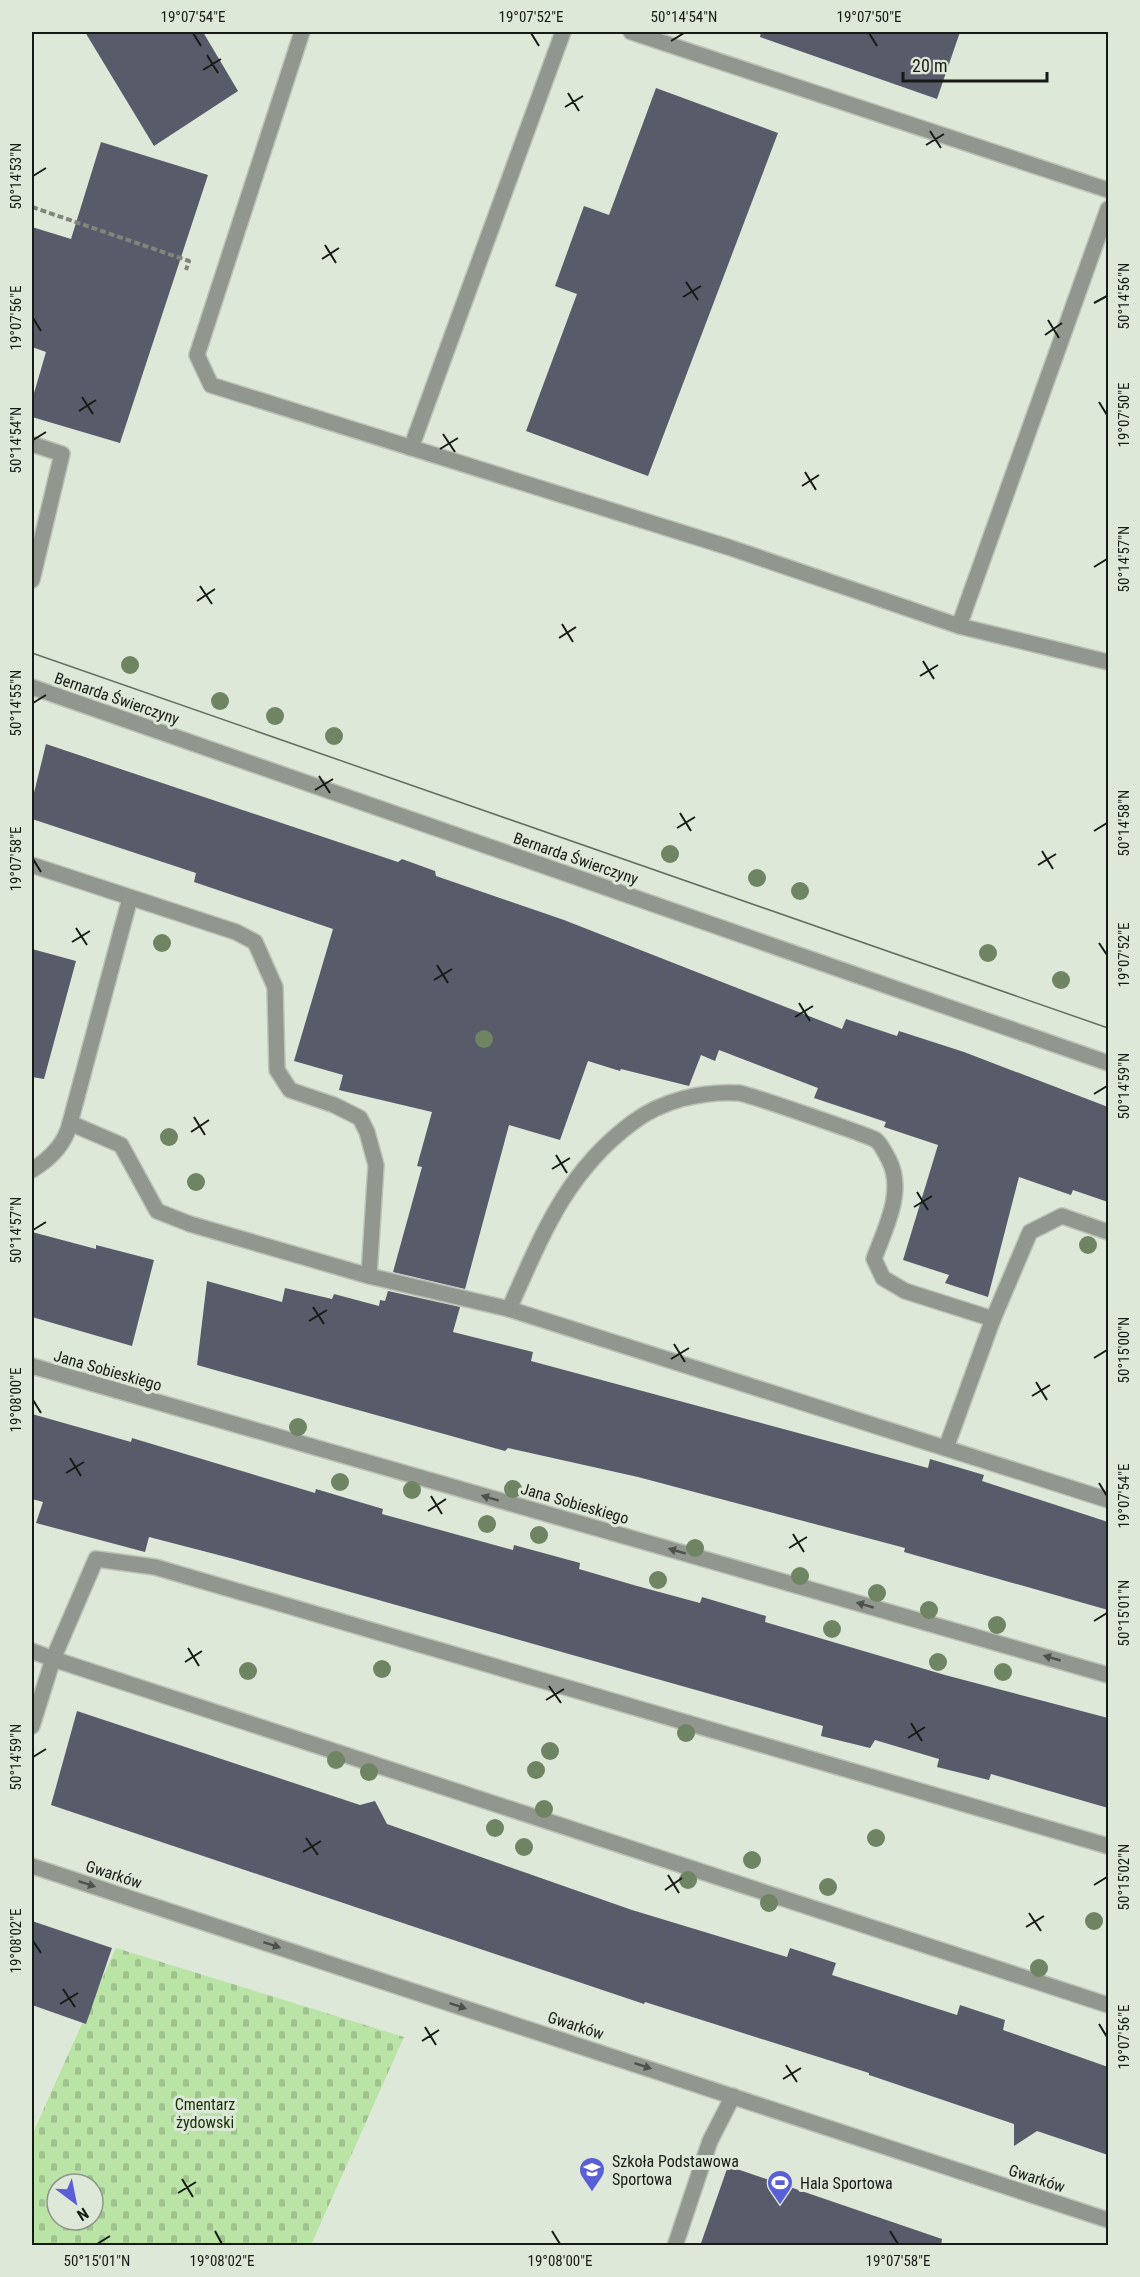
<svg xmlns="http://www.w3.org/2000/svg" width="1140" height="2277" font-family="'Roboto Condensed',sans-serif">
  <style>
    .cemetery { fill: url(#cemetery-stones); fill-rule: evenodd }
    .building { fill: #585b6a }
    .lines { fill: none; stroke-linecap: round; stroke-linejoin: round }
    .service-casing { stroke: #bac3b6; stroke-width: 18 }
    .minor-casing { stroke: #bac3b6; stroke-width: 18 }
    .tertiary-casing { stroke: #bac3b6; stroke-width: 18 }
    .path { stroke: #7f867b; stroke-width: 4; stroke-dasharray: 6 3; stroke-linecap: butt }
    .service { stroke: #91968f; stroke-width: 15 }
    .minor { stroke: #91968f; stroke-width: 15 }
    .tertiary { stroke: #91968f; stroke-width: 15 }
    .tram { stroke: #656c62; stroke-width: 1.5 }
    .tree { fill: #6f8462 }
    .oneway { fill: #4e524c }
    .ticks { fill: none; stroke: #171b15; stroke-width: 2 }
    .labels { text-anchor: middle; stroke-width: 6; stroke-linejoin: round; paint-order: stroke }
    .street-label { font-size: 16px; fill: #171b15; stroke: #dee8d9 }
    .park-label { font-size: 16px; fill: #153300; stroke: #dee8d9 }
    .poi-label { font-size: 16px; fill: #171b15; stroke: #dee8d9; text-anchor: start }
    .neatline { fill: none; stroke: #171b15; stroke-width: 2 }
    .ticks-label { font-size: 15px; text-anchor: middle; fill: #171b15 }
  </style>
  <defs>
    <pattern id="cemetery-stones" width="16" height="16" patternUnits="userSpaceOnUse" patternTransform="scale(1.5)"><rect width="16" height="16" fill="#bae3a6"/><path d="M2 7V4a2 2 0 0 1 4 0v3zM10 15v-3a2 2 0 0 1 4 0v3z" fill="#9fc28e"/></pattern>
  </defs>
  <rect width="100%" height="100%" fill="#dee8d9"/>
  <!-- cemetery -->
  <path class="cemetery" d="M116,1948L404,2037L311,2245L32,2246V2135ZM57,2184H93V2220H57Z"/>
  <!-- building -->
  <g class="building">
    <polygon points="85,32 203,32 238,91 154,146"/>
    <polygon points="761,32 960,32 937,99 760,37"/>
    <polygon points="656,88 778,133 648,476 526,431 577,294 555,286 584,206 609,215"/>
    <polygon points="101,142 208,175 120,443 32,417 32,400 46,352 32,347 32,227 71,239"/>
    <polygon points="46,744 398,862 402,859 435,871 436,876 564,920 842,1029 846,1019 897,1036 899,1031 964,1052 1108,1107 1108,1202 1073,1190 1071,1195 1019,1177 988,1297 945,1283 949,1275 903,1260 938,1145 884,1127 886,1122 814,1098 818,1088 719,1050 715,1061 701,1055 689,1086 621,1069 620,1071 588,1061 560,1140 509,1125 465,1289 393,1272 422,1167 417,1166 432,1112 339,1090 343,1075 294,1061 333,929 194,882 196,873 32,819 32,801"/>
    <polygon points="32,949 76,961 44,1079 32,1077"/>
    <polygon points="32,1232 96,1249 96,1245 154,1260 132,1346 32,1317"/>
    <polygon points="207,1281 282,1302 285,1288 332,1299 334,1294 379,1306 380,1300 385,1301 388,1291 460,1307 453,1332 533,1352 531,1361 928,1468 930,1459 984,1475 982,1481 1108,1522 1108,1610 904,1552 905,1548 638,1477 508,1448 505,1451 197,1365"/>
    <polygon points="32,1414 131,1442 132,1438 315,1493 316,1489 383,1509 382,1514 513,1550 514,1545 580,1563 579,1569 637,1586 700,1603 702,1597 766,1616 765,1622 945,1675 1108,1718 1108,1808 991,1774 989,1780 937,1767 939,1759 875,1740 870,1748 821,1736 823,1726 230,1558 149,1537 145,1552 36,1523 43,1502 32,1499"/>
    <polygon points="77,1711 360,1805 375,1801 387,1824 632,1910 787,1957 790,1948 836,1963 832,1975 957,2015 960,2005 1005,2020 1003,2030 1108,2067 1108,2155 1037,2131 1014,2146 1014,2124 869,2075 869,2073 645,2002 644,2004 51,1805"/>
    <polygon points="32,1921 112,1948 86,2024 32,2005"/>
    <polygon points="728,2166 942,2239 941,2246 700,2246"/>
  </g>
  <g class="lines">
    <defs>
      <g id="service">
        <polyline points="302,32 197,355 211,385 731,548 959,626 1108,209"/>
        <polyline points="631,32 1108,190"/>
        <polyline points="32,444 62,454 32,580"/>
        <polyline points="411,448 563,32"/>
        <polyline points="959,626 1108,662"/>
        <polyline points="32,865 236,932 255,942 275,987 277,1070 290,1090 334,1105 360,1118 367,1132 376,1165 369,1276"/>
        <polyline points="130,898 70,1123 121,1145 157,1211 190,1224 369,1276 509,1309 1108,1500"/>
        <path d="M32,1170C50,1159 65,1145 70,1123"/>
        <path d="M509,1309C542,1236 565,1173 632,1123C662,1100 702,1091 739,1093C748,1094 870,1136 876,1140C881,1144 886,1154 889,1160C905,1192 885,1228 874,1259L883,1278L905,1291L993,1319L1030,1232L1062,1216L1108,1232"/>
        <polyline points="946,1448 993,1319"/>
        <polyline points="32,1651 53,1659 96,1559 155,1567 1108,1846"/>
        <polyline points="32,1726 53,1659 1108,2005"/>
        <polyline points="675,2246 710,2141 733,2096"/>
      </g>
      <g id="minor">
        <polyline points="32,1366 1108,1675"/>
        <polyline points="32,1866 1108,2220"/>
      </g>
      <polyline id="tertiary" points="32,687 1108,1063"/>
    </defs>
    <!-- service casing -->
    <use href="#service" class="service-casing"/>
    <!-- minor casing -->
    <use href="#minor" class="minor-casing"/>
    <!-- tertiary casing -->
    <use href="#tertiary" class="tertiary-casing"/>
    <!-- path -->
    <polyline class="path" points="32,207 189,261 186,270"/>
    <!-- service -->
    <use href="#service" class="service"/>
    <!-- minor -->
    <use href="#minor" class="minor"/>
    <!-- tertiary -->
    <use href="#tertiary" class="tertiary"/>
    <!-- tram -->
    <polyline class="tram" points="32,653 1108,1028"/>
  </g>
  <!-- trees -->
  <g class="tree">
    <circle cx="130" cy="665" r="9"/>
    <circle cx="220" cy="701" r="9"/>
    <circle cx="275" cy="716" r="9"/>
    <circle cx="334" cy="736" r="9"/>
    <circle cx="670" cy="854" r="9"/>
    <circle cx="757" cy="878" r="9"/>
    <circle cx="800" cy="891" r="9"/>
    <circle cx="162" cy="943" r="9"/>
    <circle cx="988" cy="953" r="9"/>
    <circle cx="1061" cy="980" r="9"/>
    <circle cx="484" cy="1039" r="9"/>
    <circle cx="169" cy="1137" r="9"/>
    <circle cx="196" cy="1182" r="9"/>
    <circle cx="1088" cy="1245" r="9"/>
    <circle cx="298" cy="1427" r="9"/>
    <circle cx="340" cy="1482" r="9"/>
    <circle cx="513" cy="1489" r="9"/>
    <circle cx="412" cy="1490" r="9"/>
    <circle cx="487" cy="1524" r="9"/>
    <circle cx="539" cy="1535" r="9"/>
    <circle cx="695" cy="1548" r="9"/>
    <circle cx="800" cy="1576" r="9"/>
    <circle cx="658" cy="1580" r="9"/>
    <circle cx="877" cy="1593" r="9"/>
    <circle cx="929" cy="1610" r="9"/>
    <circle cx="997" cy="1625" r="9"/>
    <circle cx="832" cy="1629" r="9"/>
    <circle cx="938" cy="1662" r="9"/>
    <circle cx="382" cy="1669" r="9"/>
    <circle cx="248" cy="1671" r="9"/>
    <circle cx="1003" cy="1672" r="9"/>
    <circle cx="686" cy="1733" r="9"/>
    <circle cx="550" cy="1751" r="9"/>
    <circle cx="336" cy="1760" r="9"/>
    <circle cx="536" cy="1770" r="9"/>
    <circle cx="369" cy="1772" r="9"/>
    <circle cx="544" cy="1809" r="9"/>
    <circle cx="495" cy="1828" r="9"/>
    <circle cx="876" cy="1838" r="9"/>
    <circle cx="524" cy="1847" r="9"/>
    <circle cx="752" cy="1860" r="9"/>
    <circle cx="688" cy="1880" r="9"/>
    <circle cx="828" cy="1887" r="9"/>
    <circle cx="769" cy="1903" r="9"/>
    <circle cx="1094" cy="1921" r="9"/>
    <circle cx="1039" cy="1968" r="9"/>
  </g>
  <!-- one-way arrows -->
  <defs><path id="oneway-solid" d="M-6-.8H1V-3.2L6.5 0L1 3.2V.8H-6Z" transform="scale(1.5)"/></defs>
  <g class="oneway">
    <use href="#oneway-solid" transform="translate(490 1498) rotate(-164)"/>
    <use href="#oneway-solid" transform="translate(677 1551) rotate(-164)"/>
    <use href="#oneway-solid" transform="translate(865 1605) rotate(-164)"/>
    <use href="#oneway-solid" transform="translate(1052 1658) rotate(-164)"/>
    <use href="#oneway-solid" transform="translate(87 1884) rotate(18)"/>
    <use href="#oneway-solid" transform="translate(272 1945) rotate(18)"/>
    <use href="#oneway-solid" transform="translate(458 2006) rotate(18)"/>
    <use href="#oneway-solid" transform="translate(643 2066) rotate(18)"/>
  </g>
  <!-- ticks -->
  <path class="ticks" d="M193,33L201,46M531,33L539,46M869,33L877,46M671,41L684,33M207,55L218,73M203,70L221,59M568,93L579,111M565,107L583,96M930,131L941,148M926,145L944,134M33,176L46,168M325,245L336,263M322,259L339,248M686,282L698,300M683,297L701,286M1094,303L1107,296M33,318L41,331M1048,320L1059,338M1045,335L1062,323M82,397L93,414M1099,402L1107,415M79,411L96,400M443,434L455,452M33,440L46,432M440,449L458,438M805,472L816,490M802,486L819,475M1094,567L1107,559M200,586L212,604M197,601L215,589M562,624L573,642M559,638L576,627M923,661L934,679M920,676L938,665M33,703L46,695M319,776L330,793M315,790L333,779M680,813L691,831M677,828L695,817M1094,831L1107,823M1042,851L1053,869M33,859L41,872M1038,865L1056,854M76,928L87,945M72,942L90,931M1099,943L1107,955M437,965L448,983M434,980L452,969M799,1003L810,1021M795,1017L813,1006M1094,1094L1107,1086M194,1117L205,1135M191,1132L209,1120M556,1155L567,1173M552,1169L570,1158M917,1192L928,1210M914,1207L932,1196M33,1230L46,1222M313,1307L324,1324M309,1321L327,1310M674,1344L685,1362M1094,1358L1107,1350M671,1359L689,1348M1036,1382L1047,1400M1032,1396L1050,1385M33,1400L41,1413M70,1458L81,1476M66,1473L84,1462M1099,1483L1107,1496M431,1496L442,1514M428,1511L446,1499M793,1534L804,1552M789,1548L807,1537M1094,1621L1107,1613M188,1648L199,1666M185,1662L202,1651M549,1686L561,1703M546,1700L564,1689M911,1723L922,1741M908,1738L925,1727M33,1757L46,1749M306,1838L318,1855M303,1852L321,1841M668,1875L679,1893M1094,1885L1107,1877M665,1890L682,1878M1029,1913L1041,1931M1026,1927L1044,1916M33,1941L41,1953M63,1989L75,2007M60,2004L78,1993M1099,2024L1107,2037M425,2027L436,2045M422,2041L439,2030M786,2065L797,2082M783,2079L801,2068M182,2179L193,2197M178,2193L196,2182M215,2231L222,2244M552,2231L560,2244M890,2231L898,2244M97,2244L110,2236"/>
  <!-- icons -->
  <defs>
    <symbol id="school-pin" viewBox="-11 -11 22 30"><path d="M0 17L-7.5 6A9.5 9.5 0 1 1 7.5 6Z" fill="#595fd6" stroke="#dee8d9"/><path d="M0-5L7-2L0 1L-7-2ZM-4 1L0 2.5L4 1V4Q0 6-4 4Z" fill="#fff"/></symbol>
    <symbol id="stadium-pin" viewBox="-11 -11 22 30"><path d="M0 17L-7.5 6A9.5 9.5 0 1 1 7.5 6Z" fill="#595fd6" stroke="#dee8d9"/><path d="M0-5a6.5 5 0 1 0 0 10a6.5 5 0 1 0 0-10ZM-3.5-1.8h7v3.6h-7Z" fill="#fff"/></symbol>
  </defs>
  <g fill-rule="evenodd">
    <use href="#school-pin" x="577" y="2155" width="30" height="40"/>
    <use href="#stadium-pin" x="765" y="2168" width="30" height="40"/>
  </g>
  <g class="labels">
    <!-- street labels -->
    <g class="street-label">
      <text transform="translate(117 698) rotate(19)" y="6">Bernarda Świerczyny</text>
      <text transform="translate(576 858) rotate(19)" y="6">Bernarda Świerczyny</text>
      <text transform="translate(108 1370) rotate(16)" y="6">Jana Sobieskiego</text>
      <text transform="translate(575 1503) rotate(16)" y="6">Jana Sobieskiego</text>
      <text transform="translate(114 1874) rotate(18)" y="6">Gwarków</text>
      <text transform="translate(576 2025) rotate(18)" y="6">Gwarków</text>
      <text transform="translate(1037 2178) rotate(18)" y="6">Gwarków</text>
    </g>
    <!-- park labels -->
    <g class="park-label">
      <text x="205" y="2110">Cmentarz<tspan x="205" dy="18">żydowski</tspan></text>
    </g>
    <!-- poi labels -->
    <g class="poi-label">
      <text x="612" y="2167">Szkoła Podstawowa<tspan x="612" dy="18">Sportowa</tspan></text>
      <text x="800" y="2189">Hala Sportowa</text>
    </g>
  </g>
  <!-- border -->
  <rect width="1140" height="2277" fill="none" stroke="#dee8d9" stroke-width="66"/>
  <!-- north arrow -->
  <g transform="translate(75 2202) rotate(148)"><circle r="28" fill="#dee8d9" stroke="#8e968b" stroke-width="1.5"/>
  <path d="M0-4.5L10 22L0 15L-10 22Z" fill="#595fd6"/>
  <text y="-9" font-size="16" font-weight="bold" text-anchor="middle" fill="#171b15">N</text>
  </g>
  <!-- scale -->
  <path d="M903 72v9h144v-9" fill="none" stroke="#171b15" stroke-width="3"/>
  <text x="912" y="72" font-size="18" fill="#171b15" stroke="#dee8d9" stroke-width="4.5" paint-order="stroke">20 m</text>
  <rect x="33" y="33" width="1074" height="2211" class="neatline"/>
  <g class="ticks-label">
    <text x="193" y="22">19°07'54"E</text>
    <text x="531" y="22">19°07'52"E</text>
    <text x="684" y="22">50°14'54"N</text>
    <text x="869" y="22">19°07'50"E</text>
    <text transform="translate(16 176) rotate(-90)" y="5">50°14'53"N</text>
    <text transform="translate(1124 296) rotate(-90)" y="5">50°14'56"N</text>
    <text transform="translate(16 318) rotate(-90)" y="5">19°07'56"E</text>
    <text transform="translate(1124 415) rotate(-90)" y="5">19°07'50"E</text>
    <text transform="translate(16 440) rotate(-90)" y="5">50°14'54"N</text>
    <text transform="translate(1124 559) rotate(-90)" y="5">50°14'57"N</text>
    <text transform="translate(16 703) rotate(-90)" y="5">50°14'55"N</text>
    <text transform="translate(1124 823) rotate(-90)" y="5">50°14'58"N</text>
    <text transform="translate(16 859) rotate(-90)" y="5">19°07'58"E</text>
    <text transform="translate(1124 955) rotate(-90)" y="5">19°07'52"E</text>
    <text transform="translate(1124 1086) rotate(-90)" y="5">50°14'59"N</text>
    <text transform="translate(16 1230) rotate(-90)" y="5">50°14'57"N</text>
    <text transform="translate(1124 1350) rotate(-90)" y="5">50°15'00"N</text>
    <text transform="translate(16 1400) rotate(-90)" y="5">19°08'00"E</text>
    <text transform="translate(1124 1496) rotate(-90)" y="5">19°07'54"E</text>
    <text transform="translate(1124 1613) rotate(-90)" y="5">50°15'01"N</text>
    <text transform="translate(16 1757) rotate(-90)" y="5">50°14'59"N</text>
    <text transform="translate(1124 1877) rotate(-90)" y="5">50°15'02"N</text>
    <text transform="translate(16 1941) rotate(-90)" y="5">19°08'02"E</text>
    <text transform="translate(1124 2037) rotate(-90)" y="5">19°07'56"E</text>
    <text x="97" y="2266">50°15'01"N</text>
    <text x="222" y="2266">19°08'02"E</text>
    <text x="560" y="2266">19°08'00"E</text>
    <text x="898" y="2266">19°07'58"E</text>
  </g>
</svg>
